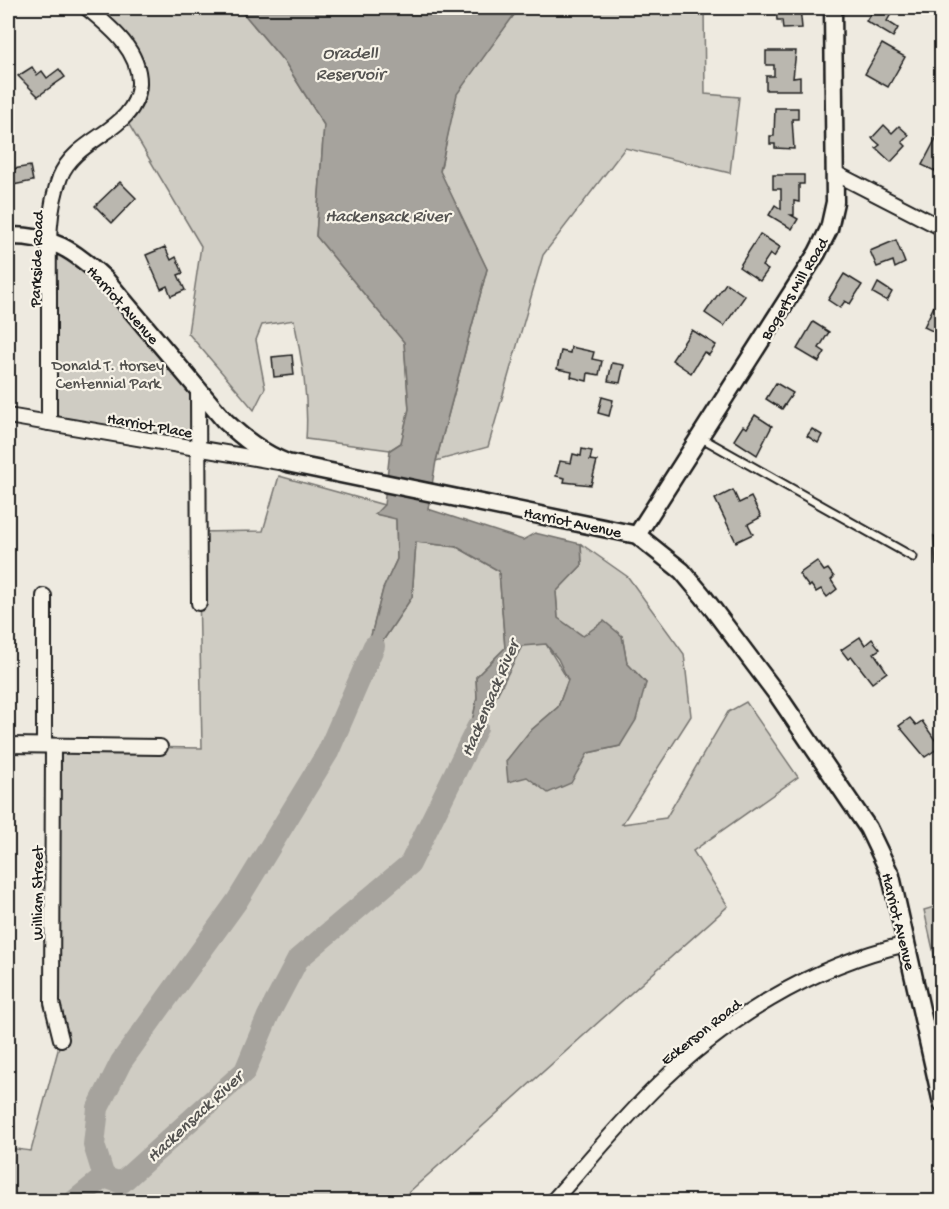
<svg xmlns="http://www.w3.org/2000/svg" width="949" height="1209" font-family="'Gochi Hand',sans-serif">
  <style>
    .green { fill: #cfccc3; stroke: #767470; stroke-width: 1.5 }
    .water { fill: #a6a39d; stroke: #6f6d69; stroke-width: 1.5 }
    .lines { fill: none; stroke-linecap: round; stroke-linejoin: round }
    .river { stroke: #a6a39d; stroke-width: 22 }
    .building { fill: #bab7af; stroke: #1c1c1c; stroke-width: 1.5 }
    .service-casing { stroke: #1c1c1c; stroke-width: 11 }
    .minor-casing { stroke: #1c1c1c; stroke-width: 18 }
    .tertiary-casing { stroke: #1c1c1c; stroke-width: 21 }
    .service { stroke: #f7f3e8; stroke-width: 7 }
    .minor { stroke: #f7f3e8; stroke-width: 14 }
    .tertiary { stroke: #f7f3e8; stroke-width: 16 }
    .labels { text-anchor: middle; stroke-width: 4.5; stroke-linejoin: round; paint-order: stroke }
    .street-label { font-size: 16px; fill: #1c1c1c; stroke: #f7f3e8 }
    .park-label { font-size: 16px; fill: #52514e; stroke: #f7f3e8 }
    .water-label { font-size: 18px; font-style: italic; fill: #535250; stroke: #f7f3e8 }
  </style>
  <rect width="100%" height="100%" fill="#eeeae0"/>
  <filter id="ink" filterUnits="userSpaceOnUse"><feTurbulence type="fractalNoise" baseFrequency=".0167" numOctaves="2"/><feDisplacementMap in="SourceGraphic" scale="12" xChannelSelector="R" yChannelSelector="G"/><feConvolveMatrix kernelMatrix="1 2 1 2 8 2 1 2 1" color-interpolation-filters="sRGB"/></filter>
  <g filter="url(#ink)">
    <!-- green -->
    <g class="green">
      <path d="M87,8H239L286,64L324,125L316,236L404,342L409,409L401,443L390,450L306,439C309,398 302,361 294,320L262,325L256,340L265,388L254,410L188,333L201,246L125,118L139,71Z"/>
      <polygon points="519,8 704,8 705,94 739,97 730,173 625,148 543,255 488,447 436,461 487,269 440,172 456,94"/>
      <polygon points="49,239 66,247 198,389 197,449 49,423"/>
      <polygon points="279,476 384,505 376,514 396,518 397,559 383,589 362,672 412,597 416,542 457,547 499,571 505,648 476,677 477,698 466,754 522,645 546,644 568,680 558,707 529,732 588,753 620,746 646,683 627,663 622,636 583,636 558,619 556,592 582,565 581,544 628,577 684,654 691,716 622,824 666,818 728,712 746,702 798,777 693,851 728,906 399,1201 8,1201 8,1148 31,1151 61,1039 52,1003 53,746 202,748 198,532 263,531"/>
      <polygon points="941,905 942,905 941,985 924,910"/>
    </g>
    <!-- water -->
    <polygon class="water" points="239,8 519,8 457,94 440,171 487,269 436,461 428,509 523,540 535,533 581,544 582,565 556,592 558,618 583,636 604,621 622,636 627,663 646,683 636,720 620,746 588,753 571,783 548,793 527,777 508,782 506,761 529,732 558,707 568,680 558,659 546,644 522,646 465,757 477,698 476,677 505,648 499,571 457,547 416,542 412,597 361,674 383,589 397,559 396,519 375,514 384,505 390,450 401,443 409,409 404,342 316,236 324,125 286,64"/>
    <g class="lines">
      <!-- river -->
      <g class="river">
        <polyline points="104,1177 94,1145 98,1108 121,1062 237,901 328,752 374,646"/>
        <polyline points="73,1202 104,1177 121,1183 245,1071 268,1016 298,959 410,864 477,728"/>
      </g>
    </g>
    <!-- building -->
    <g class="building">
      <polygon points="776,8 800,8 802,28 783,29 782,20 777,20"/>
      <polygon points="874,8 881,8 891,14 887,21 898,28 893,37 866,21"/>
      <polygon points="8,13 15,26 8,32"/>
      <polygon points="882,44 905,57 888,87 865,74"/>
      <polygon points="766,51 796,51 793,78 800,77 800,90 766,90 766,76 774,76 774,65 766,65"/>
      <polygon points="32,67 37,75 42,71 47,78 59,69 65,77 38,96 18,76"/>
      <polygon points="775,108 798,108 798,119 792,119 794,149 775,148 775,144 770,144 770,136 774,136"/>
      <polygon points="884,125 892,133 899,126 909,135 902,142 906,146 891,162 876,148 880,145 872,138"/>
      <polygon points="942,127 942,164 937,172 922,165"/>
      <polygon points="30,166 33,181 8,186 8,170"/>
      <polygon points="773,175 804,175 804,184 799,184 799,202 794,201 794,215 791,215 798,219 792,229 769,215 775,205 781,209 781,189 773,189"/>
      <polygon points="120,182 136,198 112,223 95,206"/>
      <polygon points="760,234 780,247 774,257 770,254 762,266 768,270 760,281 739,267"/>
      <polygon points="896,240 905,263 895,268 893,261 877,267 870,251"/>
      <polygon points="165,247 171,260 176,257 183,273 178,275 185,290 171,296 167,286 161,289 146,255"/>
      <polygon points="844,274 862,285 850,304 845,301 840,308 828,300"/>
      <polygon points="726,283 745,296 724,326 705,313"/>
      <polygon points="878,283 892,292 887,301 873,293"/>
      <polygon points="934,306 942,310 942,344 936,341 939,334 924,327"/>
      <polygon points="813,322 829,332 819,348 825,352 819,362 797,349"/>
      <polygon points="692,330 716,345 709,355 704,352 691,373 672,360"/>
      <polygon points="571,347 594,352 592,359 602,361 599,375 588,373 587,381 571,377 572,372 557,369 561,351 570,353"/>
      <polygon points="292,355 294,375 274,377 272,357"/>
      <polygon points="612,363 624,365 620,383 608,381"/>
      <polygon points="776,383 793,393 782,409 766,399"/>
      <polygon points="602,397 613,400 609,416 598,413"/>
      <polygon points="755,415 772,426 757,455 734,440 743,426 747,428"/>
      <polygon points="812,429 822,435 818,443 807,436"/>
      <polygon points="582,449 592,451 590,460 597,461 591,485 564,482 565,478 556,476 560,461 571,463 573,454 581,456"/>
      <polygon points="733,490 739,503 751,497 761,517 748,524 753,534 736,542 715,499"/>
      <polygon points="934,536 942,541 942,564 936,565"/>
      <polygon points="817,561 824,571 828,569 834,577 831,580 837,589 827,597 821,589 816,592 811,585 809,587 799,574"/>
      <polygon points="860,637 865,645 872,639 880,649 874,653 887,672 872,683 852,657 848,659 841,650"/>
      <polygon points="910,718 916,725 922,721 940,747 925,757 899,726"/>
    </g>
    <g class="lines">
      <defs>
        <polyline id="service" points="700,437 913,557"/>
        <g id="minor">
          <polyline points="835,173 942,228"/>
          <polyline points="198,389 199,603"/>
          <polyline points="8,416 278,462"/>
          <path d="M49,423C49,380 49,337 49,295C49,256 46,214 60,177C76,136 137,131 139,84C140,50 110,27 87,8"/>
          <polyline points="8,745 160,747"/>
          <polyline points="44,745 44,596"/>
          <polyline points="53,746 52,1003 61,1039"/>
          <path d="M552,1202C586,1164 618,1125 653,1090C722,1021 812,965 907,944"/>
        </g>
        <g id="tertiary">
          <path d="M8,236C52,235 74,250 106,280L224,420C244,439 262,453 287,463L637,535L682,571L703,596L779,697L868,828L891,876L942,1103"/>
          <polyline points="637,535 817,253 829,229 835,202 833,8"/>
        </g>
      </defs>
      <!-- service casing -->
      <use href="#service" class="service-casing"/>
      <!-- minor casing -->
      <use href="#minor" class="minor-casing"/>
      <!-- tertiary casing -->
      <use href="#tertiary" class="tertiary-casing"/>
      <!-- service -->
      <use href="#service" class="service"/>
      <!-- minor -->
      <use href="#minor" class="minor"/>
      <!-- tertiary -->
      <use href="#tertiary" class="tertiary"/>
    </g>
  </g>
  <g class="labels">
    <!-- street labels -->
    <g class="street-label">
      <text transform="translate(35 259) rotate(-88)" y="6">Parkside Road</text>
      <text transform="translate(793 288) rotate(-59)" y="6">Bogerts Mill Road</text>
      <text transform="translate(124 304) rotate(48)" y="6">Harriot Avenue</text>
      <text transform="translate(150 424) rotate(10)" y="6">Harriot Place</text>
      <text transform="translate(573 521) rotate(12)" y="6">Harriot Avenue</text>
      <text transform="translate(36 893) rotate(-90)" y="6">William Street</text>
      <text transform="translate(900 921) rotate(76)" y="6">Harriot Avenue</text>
      <text transform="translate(700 1031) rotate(-38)" y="6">Eckerson Road</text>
    </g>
    <!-- park labels -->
    <g class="park-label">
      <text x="108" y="370">Donald T. Horsey<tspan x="108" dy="18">Centennial Park</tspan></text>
    </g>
    <!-- water labels -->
    <g class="water-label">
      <text x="350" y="58">Oradell<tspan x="350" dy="21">Reservoir</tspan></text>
      <text x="387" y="221">Hackensack River</text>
      <text transform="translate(489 698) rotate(-67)" y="6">Hackensack River</text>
      <text transform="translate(194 1116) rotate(-43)" y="6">Hackensack River</text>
    </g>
  </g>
  <!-- margin -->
  <rect width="949" height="1209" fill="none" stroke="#f7f3e8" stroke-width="30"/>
  <rect x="15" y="15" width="919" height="1179" fill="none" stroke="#1c1c1c" stroke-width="2" filter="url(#ink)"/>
</svg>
